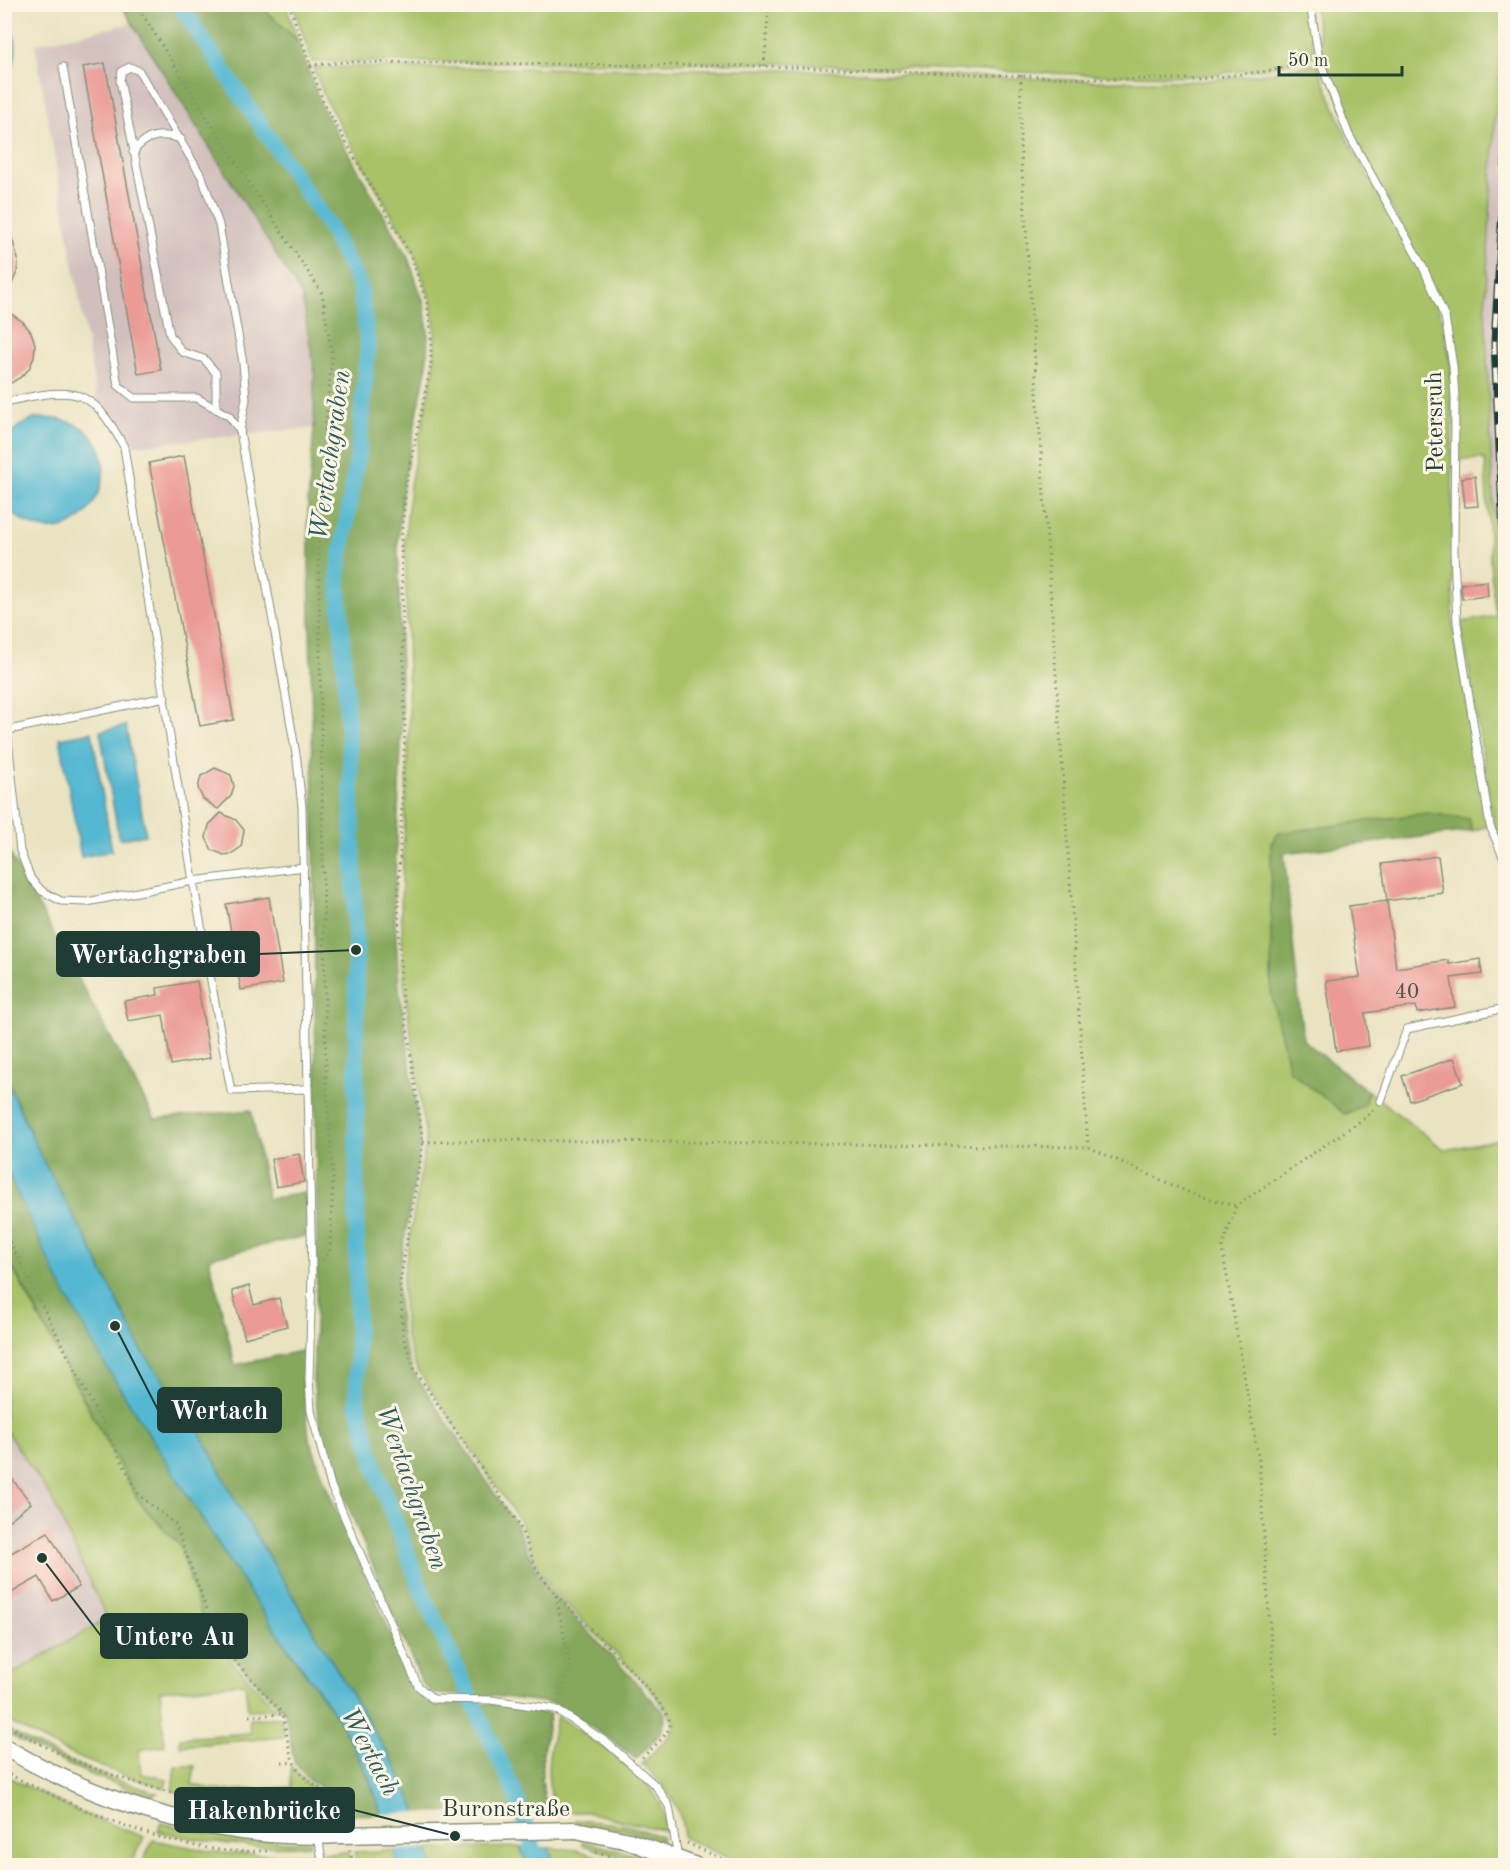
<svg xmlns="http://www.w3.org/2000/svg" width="1510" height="1870" font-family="'Old Standard TT',serif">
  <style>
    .industrial { fill: #d1bfbd }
    .green { fill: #a9c268; stroke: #64804e; stroke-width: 1.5 }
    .forest { fill: #86a85c; stroke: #527248; stroke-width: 1.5 }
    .water { fill: #54b8d2; stroke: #3a7a83; stroke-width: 1.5 }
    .pier { fill: #eae3c1 }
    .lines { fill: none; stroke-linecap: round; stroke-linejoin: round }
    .canal { stroke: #54b8d2; stroke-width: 16 }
    .building { fill: #eb9a95 }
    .service-casing { stroke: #84907a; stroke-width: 9 }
    .tertiary-casing { stroke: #84907a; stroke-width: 19 }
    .path { stroke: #84907a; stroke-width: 3; stroke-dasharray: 1.5 4.5; stroke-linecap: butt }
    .service { stroke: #fff; stroke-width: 7 }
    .tertiary { stroke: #fff; stroke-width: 16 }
    .rail-casing { stroke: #1f3d34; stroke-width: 7 }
    .rail { stroke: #fcf5e5; stroke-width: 4.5; stroke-dasharray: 14; stroke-linecap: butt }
    .tertiary-bridge-casing { stroke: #84907a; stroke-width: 19; stroke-linecap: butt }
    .tertiary-bridge { stroke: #fff; stroke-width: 16 }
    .labels { text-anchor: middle; stroke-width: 6; stroke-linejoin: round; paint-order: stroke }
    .number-label { font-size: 21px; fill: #52544c }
    .street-label { font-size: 24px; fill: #1f3d34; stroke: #fcf5e5 }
    .water-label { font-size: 26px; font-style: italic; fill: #2c5c5c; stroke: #fcf5e5 }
    .leader { fill: none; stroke: #1f3d34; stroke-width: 2 }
    .callout-dot { fill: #1f3d34; stroke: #fcf5e5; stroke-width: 2 }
    .callout { fill: #1f3d34; stroke: #1f3d34; stroke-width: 2 }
    .callout-label { font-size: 26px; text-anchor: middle; font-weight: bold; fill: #fff }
  </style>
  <rect width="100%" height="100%" fill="#fcf5e5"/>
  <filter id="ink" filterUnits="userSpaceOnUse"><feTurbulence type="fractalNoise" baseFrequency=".0167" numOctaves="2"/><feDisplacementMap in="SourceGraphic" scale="12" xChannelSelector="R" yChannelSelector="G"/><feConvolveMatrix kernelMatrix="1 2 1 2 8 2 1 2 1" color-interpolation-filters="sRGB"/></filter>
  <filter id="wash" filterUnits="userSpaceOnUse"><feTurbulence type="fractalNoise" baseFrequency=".008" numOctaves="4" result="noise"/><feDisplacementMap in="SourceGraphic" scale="24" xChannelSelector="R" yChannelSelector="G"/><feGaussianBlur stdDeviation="1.35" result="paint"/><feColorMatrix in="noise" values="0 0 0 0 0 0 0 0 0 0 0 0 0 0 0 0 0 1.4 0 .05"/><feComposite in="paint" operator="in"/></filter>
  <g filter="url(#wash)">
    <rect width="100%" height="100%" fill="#eae3c1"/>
    <!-- industrial -->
    <g class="industrial">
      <polygon points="133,23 302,296 314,368 314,428 130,446 114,416 97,400 35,44"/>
      <polygon points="1505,24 1505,647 1496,574 1485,309 1495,120"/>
      <polygon points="4,1429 51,1497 107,1619 5,1678"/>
    </g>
    <!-- green -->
    <g class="green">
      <polygon points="1307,4 1315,56 1267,68 1200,76 1100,75 760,63 312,62 293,5"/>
      <polygon points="259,5 286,5 298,41"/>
      <polygon points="1314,5 1505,5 1495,120 1485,309 1496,574 1506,647 1505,858 1494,824 1461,622 1496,616 1491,575 1485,459 1458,460 1448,316 1353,133 1322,58"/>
      <path d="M1317,63L1347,138L1421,269L1442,318L1451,366L1452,398L1453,623L1488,826L1472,831L1469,819L1271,843L1289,1070L1364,1105L1368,1091L1445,1150L1505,1138V1865L745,1866L684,1838C682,1806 665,1785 642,1764L672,1733L674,1723L667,1710L653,1692L557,1594L538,1569L521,1523L416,1368L405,1335L402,1283L426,1141L404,985L401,903L409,726L405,541L410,484L434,366L435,330L431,302L414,253L326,101L313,67L765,69L1101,81H1200L1268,73Z"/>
      <path d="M4,1253L140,1503L180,1546L202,1618L213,1638L225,1648L231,1660L276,1709L248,1710L245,1683L160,1691L165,1746L139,1750L141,1774L167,1779L165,1788C103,1770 60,1752 5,1719V1678L107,1619L51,1497L5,1429Z"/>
      <path d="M557,1716C585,1735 651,1775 662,1808C664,1815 665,1824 666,1831L586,1812H556C543,1775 548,1753 557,1716Z"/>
      <polygon points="281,1717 285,1737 180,1746 180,1738 250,1733 249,1719"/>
      <path d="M5,1728C53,1757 103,1776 157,1793L151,1796C100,1780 51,1759 5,1732Z"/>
      <polygon points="175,1766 195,1766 192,1785 223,1791 291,1787 291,1766 309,1785 330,1797 333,1804 327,1807 326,1818 172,1791"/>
      <polygon points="4,1775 79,1812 144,1837 130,1865 5,1865"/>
      <polygon points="576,1820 626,1825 662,1837 661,1841 625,1830 577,1825"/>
      <path d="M161,1823C211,1834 258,1845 309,1841L310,1845C254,1850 212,1843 158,1831Z"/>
      <polygon points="153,1840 220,1853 274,1855 348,1852 351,1865 141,1866"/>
      <polygon points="582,1841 672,1865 646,1865 582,1845"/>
      <polygon points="520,1847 528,1865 433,1865 427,1849"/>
      <polygon points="549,1848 577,1850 626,1865 554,1865"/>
      <polygon points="393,1850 398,1865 356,1865 354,1852"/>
    </g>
    <!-- forest -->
    <g class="forest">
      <path d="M121,5H259L298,41L321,105L407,255L424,303L428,331L427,365L403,485L398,543L402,726L394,903L399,986L421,1142L397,1283L401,1337L412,1370L517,1526L536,1571L555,1596L664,1712C669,1732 649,1745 636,1759L610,1739L553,1703L492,1696L434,1694L422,1683L339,1485L321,1436L313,1380L317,1274L314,842L308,503L314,428V368L302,296Z"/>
      <polygon points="1427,813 1469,819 1472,831 1284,853 1303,1040 1368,1091 1364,1105 1345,1114 1289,1070 1271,993 1271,843 1279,833"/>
      <path d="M4,821L9,852L155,1119L251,1110L268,1199L305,1193L306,1236L209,1258L235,1365L306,1350L303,1381L309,1437L327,1488L415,1689L431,1703L492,1704L550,1714C542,1752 538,1774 547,1812L509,1810L417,1812L397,1769L240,1509L195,1424L141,1349L88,1242L42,1159L5,1075Z"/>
      <polygon points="4,1167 159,1447 292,1655 339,1720 369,1779 381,1814 342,1815 334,1794 311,1782 294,1762 285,1713 234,1658 227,1647 213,1638 202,1618 180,1546 140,1503 5,1253"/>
    </g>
    <!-- water -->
    <g class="water">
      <path d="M5,18C20,36 19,63 5,81Z"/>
      <path d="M36,418C162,413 88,591 5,506V439L19,426Z"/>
      <polygon points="126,726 146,835 119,839 100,731"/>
      <polygon points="92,732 112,851 81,857 60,738"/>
      <polygon points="4,1075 42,1159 88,1242 141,1349 195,1424 240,1509 397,1769 417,1812 433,1865 398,1865 370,1779 339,1720 251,1595 205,1523 106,1366 60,1284 5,1167"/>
      <polygon points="520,1847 549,1848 554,1865 528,1865"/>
    </g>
    <!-- pier -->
    <polygon class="pier" points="420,1812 430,1849 390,1850 378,1814"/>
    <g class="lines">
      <!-- canal -->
      <polyline class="canal" points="179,4 328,225 360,286 368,346 359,448 338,572 351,774 356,950 357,1403 378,1476 422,1592 513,1789 540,1866"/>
    </g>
    <g id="blocks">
      <!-- building -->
      <g class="building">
        <polygon points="105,63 161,370 138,374 83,67"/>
        <polygon points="8,224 18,259 17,272 4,302 4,225"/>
        <polygon points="4,309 23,322 31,332 35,344 34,357 29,369 21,377 4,387"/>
        <polygon points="184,456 234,720 200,726 149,463"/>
        <polygon points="1475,476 1478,506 1465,507 1462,478"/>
        <polygon points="1487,581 1488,596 1462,599 1461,584"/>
        <polygon points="215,768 231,775 234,786 231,796 218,809 203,799 198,788 201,776"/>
        <polygon points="221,813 236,820 244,830 241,847 231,854 224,855 212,850 206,838 209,825"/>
        <polygon points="1438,856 1443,893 1387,901 1382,864"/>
        <polygon points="269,897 283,983 241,990 226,904"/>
        <polygon points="1387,901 1396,968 1448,960 1449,964 1480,959 1482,974 1451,978 1455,1007 1417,1013 1416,1006 1365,1013 1369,1046 1336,1051 1326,981 1360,977 1349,906"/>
        <polygon points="197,981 210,1058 171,1065 163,1015 128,1021 124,1001 158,995 157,988"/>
        <polygon points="1454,1058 1463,1083 1410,1101 1402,1076"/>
        <polygon points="299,1154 304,1182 276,1187 271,1159"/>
        <polygon points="249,1286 254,1305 279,1298 287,1326 245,1338 232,1291"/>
        <polygon points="4,1469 31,1503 4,1524"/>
        <polygon points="48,1532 79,1587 53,1601 39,1577 4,1597 4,1557"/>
      </g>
    </g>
  </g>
  <g filter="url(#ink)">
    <use href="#blocks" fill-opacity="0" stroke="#84907a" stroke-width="1.5"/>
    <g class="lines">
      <defs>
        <g id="service">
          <polyline points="1310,4 1319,59 1349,135 1423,267 1445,317 1453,366 1455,398 1454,551 1457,623 1490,826 1506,864"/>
          <polyline points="63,67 118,385 134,398 197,398 229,416 240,431"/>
          <path d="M133,152C147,134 161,133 181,139"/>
          <path d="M4,402C71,389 89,381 124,447L193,881L231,1091L307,1089"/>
          <polyline points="216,409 216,373 204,359 182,352 170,335 120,80 122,71 130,67 139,71 202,177 219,225 243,363 246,399 240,431 297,760 302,807 312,1274 309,1379 311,1411 331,1486 418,1686 433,1699 491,1700 555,1709 582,1726 606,1742 656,1786 669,1806 678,1858"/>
          <polyline points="4,731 165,697"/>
          <polyline points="7,731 20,851 31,879 42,891 61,901 87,902 193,881 304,867"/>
          <polyline points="1381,1101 1407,1029 1506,1008"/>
          <polyline points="318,1836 323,1866"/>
        </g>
        <g id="tertiary">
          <path d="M4,1747C106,1807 222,1841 341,1835"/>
          <polyline points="576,1830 629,1841 696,1866"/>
        </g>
      </defs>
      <!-- service casing -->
      <use href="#service" class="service-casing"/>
      <!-- tertiary casing -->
      <use href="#tertiary" class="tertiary-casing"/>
      <!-- path -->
      <g class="path">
        <polyline points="136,4 229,152 322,293 332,356 318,507 326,1077 333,1176 330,1251 323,1260"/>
        <polyline points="289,4 324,104 410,254 427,303 431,332 431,365 406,484 401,542 405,726 398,903 401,985 423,1142 400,1283 403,1336 414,1369 519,1524 537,1570 556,1595 570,1667 559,1699"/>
        <polyline points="310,65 347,62 764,66 1100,79 1199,79 1268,71 1308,62"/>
        <polyline points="764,66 769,4"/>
        <polyline points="1021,75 1020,141 1088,1147"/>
        <polyline points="423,1142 504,1140 1088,1147 1190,1193 1236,1206"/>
        <polyline points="4,1231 139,1495 175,1524 209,1615 233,1659 283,1714"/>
        <path d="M556,1595C576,1616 668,1701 670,1723C671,1734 649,1750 642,1758"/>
        <path d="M249,1716L283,1714C291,1760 289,1772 332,1796L341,1821"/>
        <path d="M4,1723C98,1782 189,1799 296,1817"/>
        <polyline points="1277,1736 1259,1461 1222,1248 1236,1206 1366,1117 1374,1109"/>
        <polyline points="282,1762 292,1763"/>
        <path d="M4,1772C74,1806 142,1839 219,1850C235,1852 253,1851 270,1851"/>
        <path d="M549,1804C541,1773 545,1750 552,1719"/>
        <polyline points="328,1820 329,1808 336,1806"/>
        <polyline points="687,1843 737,1866"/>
        <polyline points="350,1850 354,1866"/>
        <polyline points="596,1852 638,1866"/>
        <polyline points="572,1860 577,1866"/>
      </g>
      <!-- service -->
      <use href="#service" class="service"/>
      <!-- tertiary -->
      <use href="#tertiary" class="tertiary"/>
      <defs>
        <polyline id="rail" points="1506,145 1494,343 1506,595"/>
      </defs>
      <!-- rail casing -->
      <use href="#rail" class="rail-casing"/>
      <!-- rail -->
      <use href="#rail" class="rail"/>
      <defs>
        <polyline id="tertiary-bridge" points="341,1835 576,1830"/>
      </defs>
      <!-- tertiary-bridge casing -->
      <use href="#tertiary-bridge" class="tertiary-bridge-casing"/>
      <!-- tertiary-bridge -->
      <use href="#tertiary-bridge" class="tertiary-bridge"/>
    </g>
  </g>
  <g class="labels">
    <!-- number labels -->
    <g class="number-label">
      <text x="1407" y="998">40</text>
    </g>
    <!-- street labels -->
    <g class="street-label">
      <text transform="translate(1434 422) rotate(-91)" y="8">Petersruh</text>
      <text x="506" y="1816">Buronstraße</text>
    </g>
    <!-- water labels -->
    <g class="water-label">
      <text transform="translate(329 455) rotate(-82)" y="9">Wertachgraben</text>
      <text transform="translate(413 1487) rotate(71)" y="9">Wertachgraben</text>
      <text transform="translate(371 1751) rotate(62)" y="9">Wertach</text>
    </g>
  </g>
  <!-- callouts -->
  <path class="leader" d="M356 950L259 954M115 1326L158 1410M42 1558L101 1636M455 1836L354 1810"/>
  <g class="callout-dot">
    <circle cx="356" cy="950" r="6"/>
    <circle cx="115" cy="1326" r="6"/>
    <circle cx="42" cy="1558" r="6"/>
    <circle cx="455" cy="1836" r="6"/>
  </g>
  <g class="callout">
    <rect x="57" y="932" width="202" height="44" rx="6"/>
    <rect x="158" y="1388" width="123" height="44" rx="6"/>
    <rect x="101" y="1614" width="146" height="44" rx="6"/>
    <rect x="175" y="1788" width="179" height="44" rx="6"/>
  </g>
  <g class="callout-label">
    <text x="158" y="963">Wertachgraben</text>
    <text x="219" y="1419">Wertach</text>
    <text x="174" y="1645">Untere Au</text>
    <text x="264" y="1819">Hakenbrücke</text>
  </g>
  <!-- margin -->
  <rect width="1510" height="1870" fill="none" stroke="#fcf5e5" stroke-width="24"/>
  <!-- scale -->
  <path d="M1279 66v9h123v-9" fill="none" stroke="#1f3d34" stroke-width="3"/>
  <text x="1288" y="66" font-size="18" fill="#1f3d34" stroke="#fcf5e5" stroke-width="4.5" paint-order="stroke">50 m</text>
</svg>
